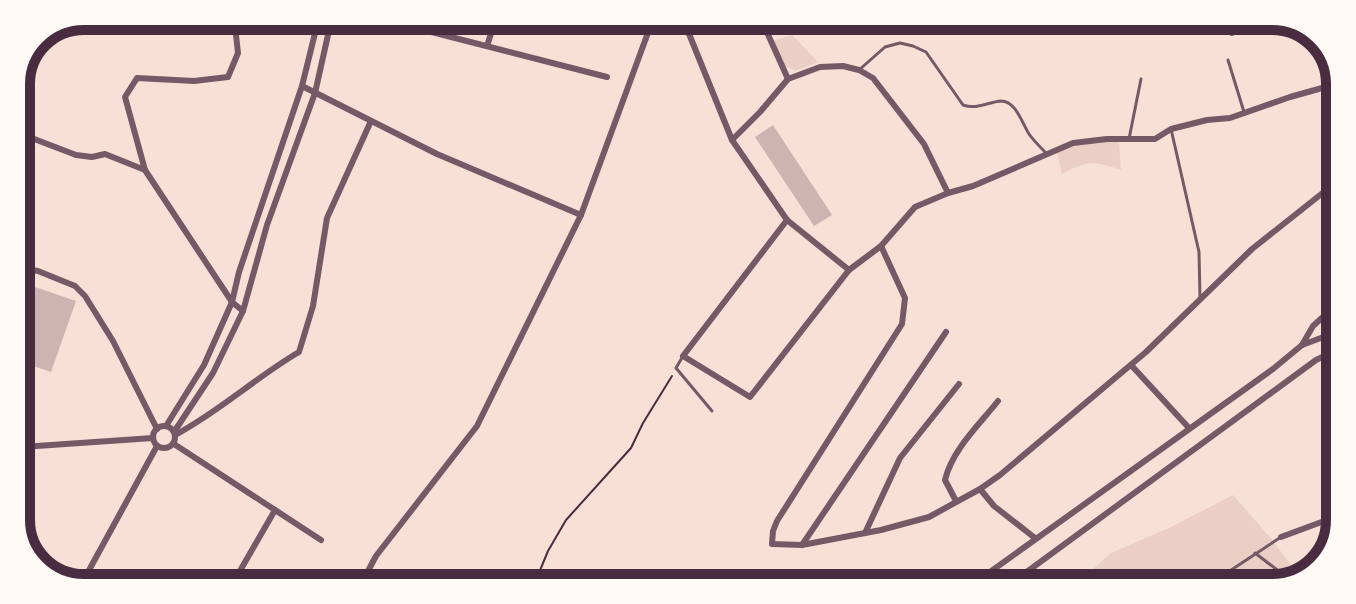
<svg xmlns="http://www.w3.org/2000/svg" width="1356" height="604" font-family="'Space Grotesk',sans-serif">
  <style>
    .green { fill: #ebcfc5 }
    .building { fill: #ccb4b1 }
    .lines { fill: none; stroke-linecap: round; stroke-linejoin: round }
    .path { stroke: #4a2c40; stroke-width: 2 }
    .service { stroke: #755966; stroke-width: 3 }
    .minor { stroke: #755966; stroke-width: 6 }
    .rim { fill: none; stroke: #4a2c40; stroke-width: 10 }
  </style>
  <rect width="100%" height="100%" fill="#f7e1d7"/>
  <!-- green -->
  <g class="green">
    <polygon points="792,35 818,62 796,71 785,66 773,41"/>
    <path d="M1119,140L1121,170C1093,161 1089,160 1062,174L1057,151L1075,144Z"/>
    <polygon points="1233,495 1268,535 1302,579 1272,588 1073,587 1111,553 1171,527"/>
  </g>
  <!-- building -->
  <g class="building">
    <polygon points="773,125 832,215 814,226 755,137"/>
    <polygon points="32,286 76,301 51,372 16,360 16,332"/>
  </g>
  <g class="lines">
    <!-- path -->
    <polyline class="path" points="534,585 548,551 566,520 631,448 643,423 672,376"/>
    <!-- service -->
    <g class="service">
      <polyline points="1228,60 1244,112"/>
      <path d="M859,70L885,47L900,43L913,46L926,52L963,105C977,110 988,102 1001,101C1016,101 1022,123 1029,134C1034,141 1040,147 1046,153"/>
      <polyline points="1171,129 1199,252 1200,298"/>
      <polyline points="1129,139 1141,79"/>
      <polyline points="683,356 676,368 712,411"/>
      <polyline points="1255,553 1289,579 1290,582"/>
      <polyline points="1204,588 1281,537"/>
    </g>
    <!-- minor -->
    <g class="minor">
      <polyline points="373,17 607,77"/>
      <polyline points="683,19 732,140 787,220 849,270"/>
      <polyline points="761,19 788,79"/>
      <polyline points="1228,21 1232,33"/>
      <polyline points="487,46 496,18"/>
      <polyline points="302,86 437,154 581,215"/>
      <polyline points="16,132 76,155 92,157 105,154 145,170 232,302 243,311"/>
      <polyline points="732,140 760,112 788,79 820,67 843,66 859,70 873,78 924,144 948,193"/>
      <polyline points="145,170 125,97 137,78 194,81 228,77 238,53 234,17"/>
      <polyline points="787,220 683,356 750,397 849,270 881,246 915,207 948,193 973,186 1073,143 1107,139 1155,139 1171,129 1207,120 1230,118 1290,97 1340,83"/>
      <polyline points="881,246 905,298 902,324 777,521 773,531 772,544 802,545 881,530 929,517 980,489 1000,475 1146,352 1252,249 1339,180"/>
      <polyline points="16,267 38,271 75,286 85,296 113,341 157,429"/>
      <polyline points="1302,345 1313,326 1337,304"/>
      <polyline points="1131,365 1189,428"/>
      <circle cx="164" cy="437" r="11"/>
      <polyline points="166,426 204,365 232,302 239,272 302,86 319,17"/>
      <polyline points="174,432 213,373 243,311 267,225 315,93 332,17"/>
      <path d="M175,435C219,412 256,377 299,352L313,306L327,218L371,121"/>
      <polyline points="174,444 321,540"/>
      <polyline points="16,463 22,447 153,438"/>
      <polyline points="980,489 994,506 1035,538"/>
      <path d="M956,501L945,480C952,450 979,425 998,401"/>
      <polyline points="865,533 900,458 959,384"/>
      <polyline points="1281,537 1335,517"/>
      <polyline points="802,545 946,332"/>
      <polyline points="82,583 157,446"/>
      <polyline points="233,583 275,510"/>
      <polyline points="361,584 376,556 477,426 581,215 653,19"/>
      <polyline points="969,587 1273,369 1302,345 1337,332"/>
      <polyline points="1006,587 1316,360 1337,350"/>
    </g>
  </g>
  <!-- crop -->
  <path d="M0 0H1356V604H0ZM84 30H1272A54 54 0 0 1 1326 84V520A54 54 0 0 1 1272 574H84A54 54 0 0 1 30 520V84A54 54 0 0 1 84 30Z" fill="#fffaf5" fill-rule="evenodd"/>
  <path class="rim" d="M84 30H1272A54 54 0 0 1 1326 84V520A54 54 0 0 1 1272 574H84A54 54 0 0 1 30 520V84A54 54 0 0 1 84 30Z"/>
</svg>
